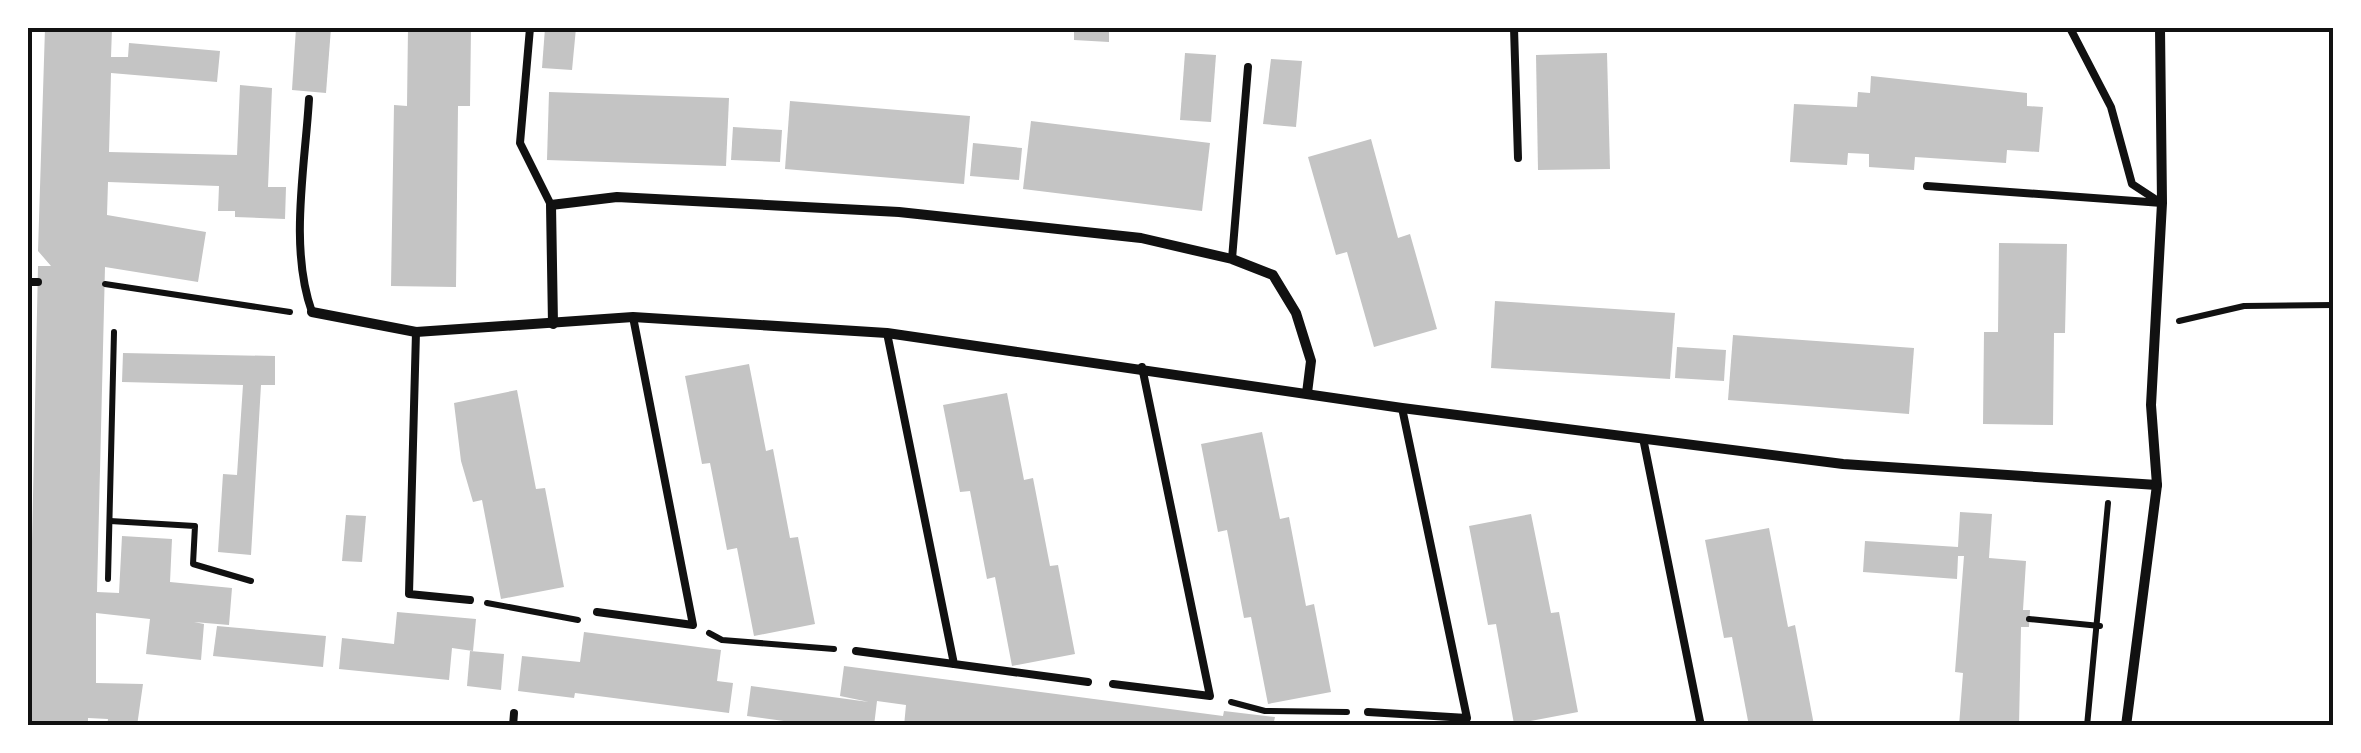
<svg xmlns="http://www.w3.org/2000/svg" width="2361" height="753" font-family="'DM Sans',sans-serif">
  <style>
    .building { fill: #c4c4c4 }
    .lines { fill: none; stroke-linecap: round; stroke-linejoin: round }
    .path { stroke: #111; stroke-width: 6 }
    .service { stroke: #111; stroke-width: 8 }
    .minor { stroke: #111; stroke-width: 10 }
    .neatline { fill: none; stroke: #111; stroke-width: 4 }
  </style>
  <rect width="100%" height="100%" fill="#fff"/>
  <!-- building -->
  <g class="building">
    <polygon points="45,28 112,28 111,57 128,57 129,43 220,51 217,82 111,73 109,152 237,155 240,85 272,88 268,187 286,187 285,219 235,217 235,211 218,211 219,186 108,182 107,215 206,232 198,282 105,267 97,592 119,593 122,536 172,539 170,582 232,588 229,625 194,622 204,624 201,660 146,654 150,619 96,613 96,683 143,684 137,726 107,726 108,719 88,718 88,726 28,726 38,266 51,266 38,251"/>
    <polygon points="296,28 331,28 326,93 292,90"/>
    <polygon points="408,28 471,28 470,106 458,106 456,287 391,286 394,105 407,106"/>
    <polygon points="545,28 576,28 572,70 542,68"/>
    <polygon points="1074,28 1109,28 1109,42 1074,40"/>
    <polygon points="1185,53 1216,55 1211,122 1180,120"/>
    <polygon points="1607,53 1610,169 1538,170 1536,55"/>
    <polygon points="1271,59 1302,61 1296,127 1263,124"/>
    <polygon points="1871,76 2027,93 2027,106 2043,107 2039,152 2007,150 2006,163 1915,157 1914,170 1869,167 1869,154 1848,153 1847,165 1790,162 1794,104 1857,107 1858,92 1870,93"/>
    <polygon points="549,92 729,98 726,166 547,160"/>
    <polygon points="790,101 970,116 964,184 785,169"/>
    <polygon points="1031,121 1210,143 1202,211 1023,189"/>
    <polygon points="733,127 782,130 780,162 731,160"/>
    <polygon points="1371,139 1398,238 1410,234 1437,329 1374,347 1347,252 1336,255 1308,157"/>
    <polygon points="973,143 1022,148 1019,180 970,176"/>
    <polygon points="1999,243 2067,244 2065,333 2054,333 2053,425 1983,424 1984,332 1998,332"/>
    <polygon points="1495,301 1675,313 1670,379 1491,368"/>
    <polygon points="1733,335 1914,348 1909,414 1728,400"/>
    <polygon points="1677,347 1726,350 1724,381 1675,378"/>
    <polygon points="123,353 275,356 275,385 261,385 251,555 218,552 223,474 237,475 243,385 122,382"/>
    <polygon points="749,364 766,451 773,449 790,538 798,537 815,624 754,636 737,548 727,550 710,463 702,464 685,376"/>
    <polygon points="517,390 536,489 545,488 564,587 501,599 482,500 473,502 461,461 454,403"/>
    <polygon points="1007,393 1024,480 1033,478 1050,566 1058,565 1075,654 1012,666 995,577 987,579 970,491 960,492 943,405"/>
    <polygon points="1262,432 1280,519 1289,517 1306,606 1314,604 1331,692 1268,704 1251,617 1244,618 1227,530 1218,532 1201,444"/>
    <polygon points="1960,512 1992,514 1989,558 2026,561 2023,610 2030,610 2029,627 2021,627 2019,726 1959,726 1963,673 1955,672 1964,556 1958,556 1957,579 1863,572 1865,541 1958,547"/>
    <polygon points="1531,514 1551,613 1559,612 1578,712 1514,724 1496,624 1488,625 1469,526"/>
    <polygon points="346,515 366,516 362,562 342,561"/>
    <polygon points="1769,528 1788,627 1795,625 1814,725 1749,726 1732,637 1724,638 1705,540"/>
    <polygon points="397,612 476,619 473,651 452,648 449,680 339,669 342,638 394,644"/>
    <polygon points="217,626 326,636 323,667 213,656"/>
    <polygon points="584,632 721,650 717,681 733,683 729,713 575,693 574,698 518,691 522,656 580,662"/>
    <polygon points="470,651 504,654 501,690 467,686"/>
    <polygon points="844,666 1223,716 1224,711 1275,717 1273,726 904,726 906,705 877,701 874,726 820,726 747,716 751,686 869,702 840,696"/>
  </g>
  <g class="lines">
    <!-- path -->
    <g class="path">
      <polyline points="105,284 290,312"/>
      <polyline points="2179,321 2244,306 2334,305"/>
      <polyline points="110,521 195,526 193,564 251,581"/>
      <polyline points="108,579 114,332"/>
      <polyline points="487,603 578,620"/>
      <polyline points="2029,619 2100,626"/>
      <polyline points="709,633 722,640 834,649"/>
      <polyline points="1231,702 1265,711 1347,712"/>
      <polyline points="2087,726 2108,503"/>
    </g>
    <!-- service -->
    <g class="service">
      <polyline points="530,28 520,143 551,205"/>
      <polyline points="1514,28 1518,158"/>
      <polyline points="2070,28 2111,107 2132,184 2158,201"/>
      <path d="M309,99C305,167 289,248 312,312"/>
      <polyline points="1927,186 2162,203"/>
      <polyline points="1232,259 1248,67"/>
      <polyline points="28,282 38,282"/>
      <polyline points="416,332 409,594 470,600"/>
      <polyline points="887,333 954,664 1088,682"/>
      <polyline points="1643,438 1701,726"/>
      <polyline points="597,612 693,625 633,317"/>
      <polyline points="856,651 954,664"/>
      <polyline points="1113,684 1210,696 1142,367"/>
      <polyline points="1368,712 1467,718 1402,408"/>
      <polyline points="1605,725 1632,726"/>
      <polyline points="513,726 514,713"/>
    </g>
    <!-- minor -->
    <g class="minor">
      <polyline points="312,312 416,332 633,317 887,333 1402,408 1843,464 2157,485"/>
      <polyline points="553,324 551,205 617,197 899,212 1141,238 1232,259 1273,275 1296,313 1311,361 1307,393"/>
      <polyline points="2126,726 2157,485 2151,405 2162,203 2160,28"/>
    </g>
  </g>
  <!-- border -->
  <rect width="2361" height="753" fill="none" stroke="#ffffff" stroke-width="60"/>
  <rect x="30" y="30" width="2301" height="693" class="neatline"/>
</svg>
